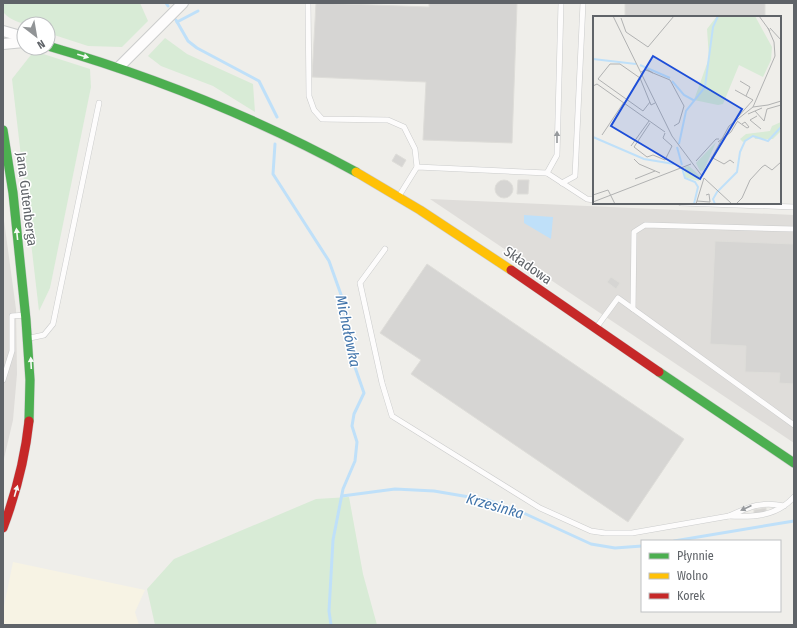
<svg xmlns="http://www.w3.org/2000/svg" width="797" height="628" font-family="'Fira Sans Condensed',sans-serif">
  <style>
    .commercial { fill: #f7f3e4 }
    .industrial { fill: #dfddda }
    .green { fill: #d8ebd6 }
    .water { fill: #bfe0f9 }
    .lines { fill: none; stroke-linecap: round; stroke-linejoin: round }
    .stream { stroke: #bfe0f9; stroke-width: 3 }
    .building { fill: #d6d5d3; stroke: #deddd9 }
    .lane-casing { stroke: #cbcccc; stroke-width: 6 }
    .street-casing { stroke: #cbcccc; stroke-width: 12 }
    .fast-casing { stroke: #cacacb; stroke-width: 10 }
    .slow-casing { stroke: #cacacb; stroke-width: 10 }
    .jam-casing { stroke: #cacacb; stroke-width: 10 }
    .lane { stroke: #fdfcfc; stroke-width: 5 }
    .street { stroke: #fdfcfc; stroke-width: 10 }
    .fast { stroke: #4caf50; stroke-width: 9 }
    .slow { stroke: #ffc107; stroke-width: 9 }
    .jam { stroke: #c62828; stroke-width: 9 }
    .oneway { fill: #f6fbf6 }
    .oneway2 { fill: #96999c }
    .labels { text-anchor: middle; stroke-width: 3; stroke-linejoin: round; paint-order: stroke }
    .street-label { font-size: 14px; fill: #5f6368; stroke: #fff }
    .water-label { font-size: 15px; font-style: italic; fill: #4174aa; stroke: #fff }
    .inset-river { fill: none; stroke: #bfe0f9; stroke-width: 2 }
    .inset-road { fill: none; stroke: #b1b2b2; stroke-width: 1 }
    .view { fill: #1d4ed8; fill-opacity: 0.15; stroke: #1d4ed8; stroke-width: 2 }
    .inset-edge { fill: none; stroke: #5f6368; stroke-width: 2 }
  </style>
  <rect width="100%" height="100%" fill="#efeeea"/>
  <!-- commercial -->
  <polygon class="commercial" points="13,562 145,590 135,612 139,625 3,625 3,611"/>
  <!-- industrial -->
  <g class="industrial">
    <polygon points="430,199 794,215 794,443"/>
    <polygon points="3,213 16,309 17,374 13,420 3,463"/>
  </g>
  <!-- green -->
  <g class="green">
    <path d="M3,3H140L148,21L122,47L88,46L48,33V24C30,24 16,26 3,12Z"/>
    <polygon points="165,38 187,54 253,84 255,112 213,86 161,66 148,56"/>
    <polygon points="34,51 90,69 91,87 50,288 39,311 12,79"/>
    <polygon points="349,497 363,574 377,625 155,625 147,589 174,559 316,499"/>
  </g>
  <!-- water -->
  <polygon class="water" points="524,215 553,217 551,239 524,223"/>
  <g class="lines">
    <!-- stream -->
    <g class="stream">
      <polyline points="166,3 168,6"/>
      <polyline points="176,20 188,41 197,48 259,81 277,117"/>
      <polyline points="177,22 198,11"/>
      <polyline points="275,144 273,174 329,261 344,303 349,350 364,393 354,414 352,426 357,442 355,461 343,489 333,540 329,611 331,625"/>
      <polyline points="342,496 395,489 434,491 487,500 517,510 591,544 615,548 642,546"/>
      <polyline points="674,541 794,521"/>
    </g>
  </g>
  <!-- building -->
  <g class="building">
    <polygon points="316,3 429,7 429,3 517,3 512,143 423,140 426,82 312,77"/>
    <rect x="625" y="3" width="140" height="14"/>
    <polygon points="396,154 406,160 402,167 392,161"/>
    <polygon points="518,180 529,180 528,194 517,194"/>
    <circle cx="504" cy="189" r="9"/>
    <polygon points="715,241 794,244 794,384 779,383 780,373 745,372 746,346 710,344"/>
    <polygon points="427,264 684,439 628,522 411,374 421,360 380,333"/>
    <polygon points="611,277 620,283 616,289 607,282"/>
    <polygon points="766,508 766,512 754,514 754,510"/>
  </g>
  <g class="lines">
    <defs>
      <g id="lane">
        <polyline points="308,3 309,96 314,110 322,119 388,120 404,127 415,149 417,167"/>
        <polyline points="547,173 557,155 561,3"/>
        <polyline points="562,183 575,176 583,3"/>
        <polyline points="399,196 417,167 547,173 587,199 594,200"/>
        <polyline points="681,203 794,207"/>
        <polyline points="385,249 360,283 382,383 392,416 540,508 591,531 605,533 632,533 729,516"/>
        <polyline points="633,309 634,232 645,225 794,229"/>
        <polyline points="596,328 618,298 794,425"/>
        <polyline points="30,338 44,335 53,324 99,103"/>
        <polyline points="3,380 12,351 12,316 26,315"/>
        <path d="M784,506C761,501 749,507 729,516C753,517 776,517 794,497"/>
      </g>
      <g id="street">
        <polyline points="3,31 24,37"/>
        <polyline points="3,44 24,42"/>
        <polyline points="119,67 183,3"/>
      </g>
      <g id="fast">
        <path d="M48,46C155,77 257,118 356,172"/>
        <polyline points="3,130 13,193 26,320 30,380 29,421"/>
        <polyline points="659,372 794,463"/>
      </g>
      <polyline id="slow" points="356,172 420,210 511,270"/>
      <g id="jam">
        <polyline points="511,270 659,372"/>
        <path d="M3,528C16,493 25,459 29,421"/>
      </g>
    </defs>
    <!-- lane casing -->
    <use href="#lane" class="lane-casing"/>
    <!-- street casing -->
    <use href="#street" class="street-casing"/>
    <!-- fast casing -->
    <use href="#fast" class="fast-casing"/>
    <!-- slow casing -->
    <use href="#slow" class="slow-casing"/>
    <!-- jam casing -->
    <use href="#jam" class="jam-casing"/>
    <!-- lane -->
    <use href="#lane" class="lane"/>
    <!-- street -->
    <use href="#street" class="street"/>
    <!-- fast -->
    <use href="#fast" class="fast"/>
    <!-- slow -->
    <use href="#slow" class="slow"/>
    <!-- jam -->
    <use href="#jam" class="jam"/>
  </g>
  <!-- one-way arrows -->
  <defs><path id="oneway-solid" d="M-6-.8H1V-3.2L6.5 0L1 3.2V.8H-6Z"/></defs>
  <g class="oneway">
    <use href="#oneway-solid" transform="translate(83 56) rotate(16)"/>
    <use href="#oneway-solid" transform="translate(17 234) rotate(-96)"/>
    <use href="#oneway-solid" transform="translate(31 363) rotate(-93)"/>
    <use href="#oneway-solid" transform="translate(16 491) rotate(-74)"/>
  </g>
  <g class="oneway2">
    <use href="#oneway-solid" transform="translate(557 137) rotate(-90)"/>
    <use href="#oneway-solid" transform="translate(746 508) rotate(156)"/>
  </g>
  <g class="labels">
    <!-- street labels -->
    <g class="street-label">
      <text transform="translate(27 199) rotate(83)" y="5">Jana Gutenberga</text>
      <text transform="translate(528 265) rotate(35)" y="5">Składowa</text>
    </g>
    <!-- water labels -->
    <g class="water-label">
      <text transform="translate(348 331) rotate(78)" y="5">Michałówka</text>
      <text transform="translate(495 506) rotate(16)" y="5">Krzesinka</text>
    </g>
  </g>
  <!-- overview -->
  <g transform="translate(593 16)">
    <rect width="188" height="188" fill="#efeeea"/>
    <path d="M124,0H162L179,31L178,44L170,61L146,49L130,88L125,89L101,84L116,42L114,13ZM188,106V115L180,123H162L161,120L150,126L147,123L153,118L177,115L179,110ZM123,126L111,154L107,155L103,147ZM96,150L107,160L106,165L91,161L92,151Z" fill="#d8ebd6"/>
    <path class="inset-river" d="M0,43L43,48M47,49L77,62M79,65L91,79L102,85M0,121L51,143L81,148M86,128L93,95L112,71L120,11L125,0M84,131L89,149M89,152L92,162L102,166L105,171L101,188M122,188L120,183L124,176L144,156L147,136L152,125L160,120L175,125L188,111"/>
    <path class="inset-road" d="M20,0L79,120L109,160M166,0L177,15M28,2L33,16L55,31L81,0M177,12L188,24M48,56L52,54H55L60,57L53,54M60,57L77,64L91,90L86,107L81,110M147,65L157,71L153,80M0,70L4,68L72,116M142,74L160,84L144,102M57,86L50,95L5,63L17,48H27L47,62L58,89L62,87M175,89L188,85M160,91L182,40L181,26L175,12M162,95L171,105L174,93L188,89M155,98L169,92M164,100L157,104L168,113M144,105L154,112L156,111L152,106L149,108M57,107L41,131L54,141L60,139L72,144L79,130L70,122L72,117M9,119L31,86M125,126L138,116L144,106M38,130L56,105M118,141L131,148L137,144L141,147M41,143L46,148L67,157M103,145L123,123H126M110,158L136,110L160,91L175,89M111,162L139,188M42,163L62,155M0,179L15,174L22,188M104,185L117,186L116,178L113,179M0,186L98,148M144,187L149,182L157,164L169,151L172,149L179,154L188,146M103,188L111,162"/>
    <path class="view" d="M60,40L149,93L107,163L18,110Z"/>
    <rect width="188" height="188" class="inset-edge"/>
  </g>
  <!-- border -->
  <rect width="797" height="628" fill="none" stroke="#5f6368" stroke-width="8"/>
  <!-- legend -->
  <rect x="641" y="540" width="140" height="72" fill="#ffffff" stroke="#bfc1c3"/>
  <rect x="649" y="553" width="20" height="6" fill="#4caf50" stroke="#bfc1c3"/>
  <text x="677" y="560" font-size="12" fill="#5f6368">Płynnie</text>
  <rect x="649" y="573" width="20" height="6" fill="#ffc107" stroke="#bfc1c3"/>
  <text x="677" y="580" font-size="12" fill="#5f6368">Wolno</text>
  <rect x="649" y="593" width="20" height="6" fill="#c62828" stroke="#bfc1c3"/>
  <text x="677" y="600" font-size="12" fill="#5f6368">Korek</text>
  <!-- north arrow -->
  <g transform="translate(36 36) rotate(149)"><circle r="19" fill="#ffffff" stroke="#bfc1c3"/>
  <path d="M0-3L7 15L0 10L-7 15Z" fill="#919496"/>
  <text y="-6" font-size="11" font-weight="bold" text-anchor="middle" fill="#5f6368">N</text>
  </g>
</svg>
